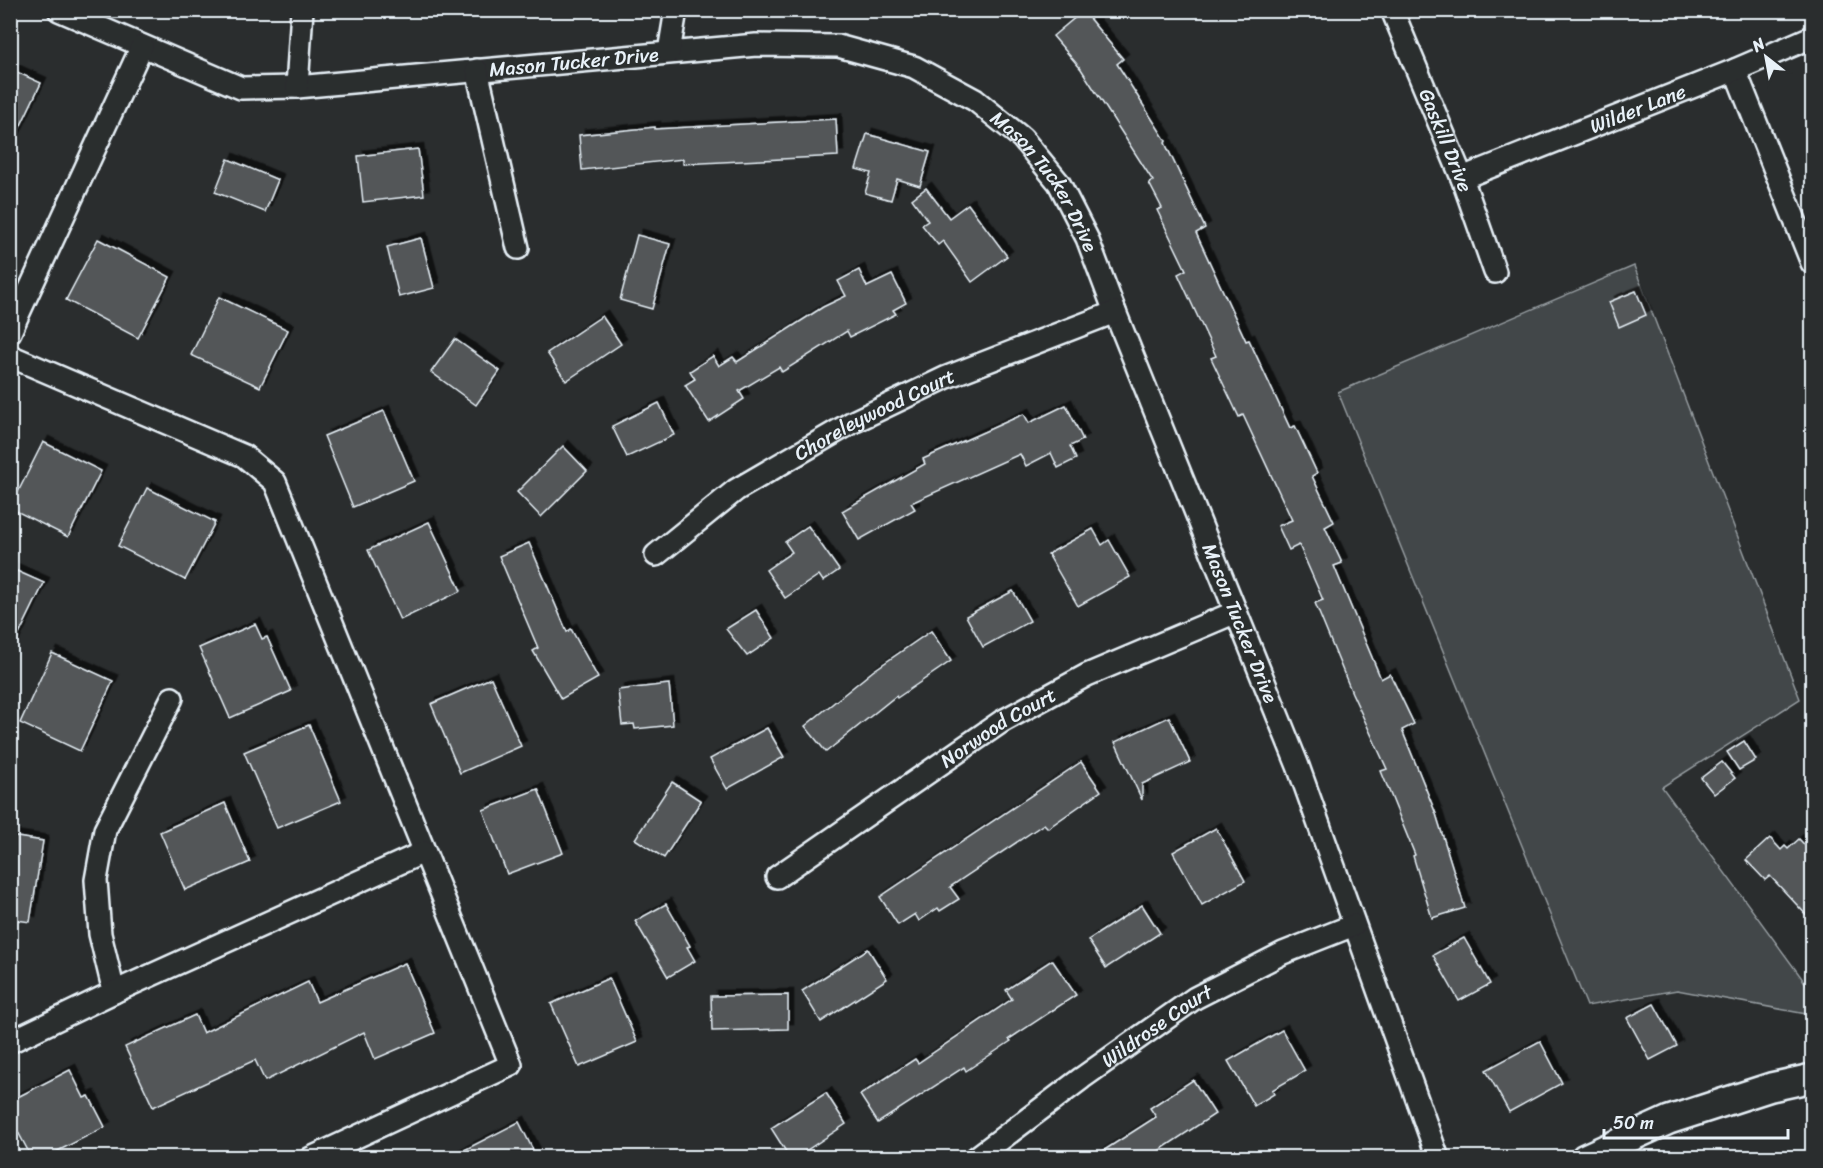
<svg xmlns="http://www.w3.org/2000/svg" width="1823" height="1168" font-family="Sriracha,sans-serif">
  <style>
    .green { fill: #424648; stroke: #959ca0; stroke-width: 1.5 }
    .building { fill: #535759; stroke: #e8f1f8; stroke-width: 1.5; filter: url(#shadow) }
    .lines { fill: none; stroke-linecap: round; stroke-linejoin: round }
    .minor-casing { stroke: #e8f1f8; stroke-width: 26 }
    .tertiary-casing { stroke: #e8f1f8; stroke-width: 32 }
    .minor { stroke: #2a2d2e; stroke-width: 21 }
    .tertiary { stroke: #2a2d2e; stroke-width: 27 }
    .labels { text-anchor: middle; stroke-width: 4.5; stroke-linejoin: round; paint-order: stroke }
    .street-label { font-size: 20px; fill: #e8f1f8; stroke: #2a2d2e }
  </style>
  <defs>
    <filter id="shadow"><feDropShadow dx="5.5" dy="-5.5" stdDeviation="0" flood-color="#0009"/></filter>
  </defs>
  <rect width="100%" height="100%" fill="#2a2d2e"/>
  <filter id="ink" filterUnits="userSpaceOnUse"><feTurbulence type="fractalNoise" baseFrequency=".0167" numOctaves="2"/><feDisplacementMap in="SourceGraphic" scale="12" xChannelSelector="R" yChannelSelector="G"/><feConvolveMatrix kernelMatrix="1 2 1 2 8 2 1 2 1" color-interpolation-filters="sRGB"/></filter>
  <g filter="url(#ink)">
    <!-- green -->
    <polygon class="green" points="1634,266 1800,699 1662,787 1812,992 1812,1015 1677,990 1587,1006 1338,392"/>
    <!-- building -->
    <g class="building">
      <polygon points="1083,11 1123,59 1117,64 1166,141 1165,143 1205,228 1196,233 1246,341 1249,340 1290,428 1295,426 1317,473 1312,476 1334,522 1325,527 1342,563 1334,566 1381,679 1390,674 1414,724 1402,730 1436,814 1465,908 1432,918 1413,856 1415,855 1381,771 1387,769 1352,693 1315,603 1323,600 1299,545 1289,550 1278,526 1292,520 1243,415 1239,417 1211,358 1216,356 1178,274 1186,270 1157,210 1162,208 1149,183 1153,181 1081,69 1053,36"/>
      <polygon points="10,69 41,83 10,148"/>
      <polygon points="836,119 838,156 683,164 683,159 582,170 579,135 655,127 655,129"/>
      <polygon points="867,134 930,152 920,186 897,179 891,200 865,193 871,173 856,169"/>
      <polygon points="418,149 424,195 363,202 358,156"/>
      <polygon points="228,159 278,180 265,212 215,192"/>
      <polygon points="926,188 949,218 968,204 1007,256 972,282 943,241 938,245 922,225 928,221 912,199"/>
      <polygon points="637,235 670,244 652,309 620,300"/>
      <polygon points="421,238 434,288 399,297 387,247"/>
      <polygon points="98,239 170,277 138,338 66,300"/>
      <polygon points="859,270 867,287 892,275 906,303 893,310 896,314 850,337 847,331 782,372 779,367 739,391 744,399 709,422 685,385 695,379 690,371 713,356 719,366 733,357 737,362 823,307 846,296 838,281"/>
      <polygon points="1636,291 1646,315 1619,327 1609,302"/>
      <polygon points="219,297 288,330 260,387 191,355"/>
      <polygon points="602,316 621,344 566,381 547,353"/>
      <polygon points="455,339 500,371 476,405 431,372"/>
      <polygon points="659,403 674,435 627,457 612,426"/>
      <polygon points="1066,405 1083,440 1070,446 1076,459 1058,468 1051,453 1026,466 1020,454 911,503 915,509 859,540 842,511 925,464 923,459 1024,414 1029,423"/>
      <polygon points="384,411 414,481 353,507 324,436"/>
      <polygon points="43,442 101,471 68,537 10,508"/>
      <polygon points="563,446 587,471 541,517 517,492"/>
      <polygon points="147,488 215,522 185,580 118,546"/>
      <polygon points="429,522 461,591 400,620 368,550"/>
      <polygon points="808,526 839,570 823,581 819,575 785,598 766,570 792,552 785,542"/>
      <polygon points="1093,529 1102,545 1109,540 1130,577 1078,606 1048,554"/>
      <polygon points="529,543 567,632 571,629 598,678 561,699 533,651 538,648 499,556"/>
      <polygon points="10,568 44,583 10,653"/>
      <polygon points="1013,591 1030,621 983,647 966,616"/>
      <polygon points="756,610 774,638 747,656 726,629"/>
      <polygon points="255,624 262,639 267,637 291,691 230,718 199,648"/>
      <polygon points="931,631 951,661 897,698 896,696 826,752 805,726 873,671"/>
      <polygon points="52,653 113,681 80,751 20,723"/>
      <polygon points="491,678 521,746 460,773 431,704"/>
      <polygon points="669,684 673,725 635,729 634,724 622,725 618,690"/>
      <polygon points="1169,717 1190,762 1142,784 1142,800 1115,742"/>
      <polygon points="309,725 341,801 277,828 244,752"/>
      <polygon points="767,728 784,757 727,789 710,759"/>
      <polygon points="1744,741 1756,760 1739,770 1727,752"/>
      <polygon points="1081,762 1101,791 1048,828 1044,824 950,887 959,899 940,911 938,908 919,921 915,914 898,925 880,897"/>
      <polygon points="1722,762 1735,778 1714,794 1701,778"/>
      <polygon points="672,782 701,801 664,858 635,839"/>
      <polygon points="538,789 563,853 507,874 483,810"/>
      <polygon points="225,803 250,862 185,890 160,832"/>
      <polygon points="1216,828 1245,881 1202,905 1173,852"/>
      <polygon points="10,836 43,841 30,922 10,919"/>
      <polygon points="1770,838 1781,850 1785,846 1788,849 1799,839 1812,853 1812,921 1770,876 1765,880 1746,860"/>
      <polygon points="666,904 690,946 687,947 695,961 668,977 635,921"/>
      <polygon points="1142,905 1160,933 1106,968 1088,940"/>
      <polygon points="1464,938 1490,984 1459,1001 1433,955"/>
      <polygon points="868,949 887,979 821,1022 802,991"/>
      <polygon points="1052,960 1076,995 1009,1039 1011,1041 966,1071 964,1067 878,1123 860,1095 915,1059 918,1063 1012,999 1006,990"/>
      <polygon points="405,963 435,1033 375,1059 364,1032 265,1081 255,1060 153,1107 125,1047 195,1015 203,1033 308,982 317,1002"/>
      <polygon points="609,978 637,1042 579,1067 551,1004"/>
      <polygon points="788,995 788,1029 712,1031 711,996"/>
      <polygon points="1654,1004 1677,1046 1650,1060 1627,1018"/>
      <polygon points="1282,1030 1305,1071 1272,1090 1274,1094 1254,1106 1228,1061"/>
      <polygon points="1540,1041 1562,1083 1509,1112 1486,1070"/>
      <polygon points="70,1070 84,1098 89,1096 105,1127 44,1158 32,1158 10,1117 10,1101"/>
      <polygon points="1193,1080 1215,1114 1148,1158 1092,1158 1156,1117 1150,1108"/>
      <polygon points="826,1093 846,1124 795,1158 790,1158 771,1128"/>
      <polygon points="519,1122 537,1158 449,1158"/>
    </g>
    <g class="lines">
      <defs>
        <g id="minor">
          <path id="s1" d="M59,10L241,88L297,87L756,45L838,46L914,67L975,100L1022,138L1059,183L1087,238L1115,312L1298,766L1438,1158"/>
          <path id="s2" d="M1392,10L1462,178L1495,272"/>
          <polyline points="669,52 676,10"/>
          <polyline points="477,70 518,248"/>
          <polyline points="1735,70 1812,263"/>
          <polyline points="297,87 302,10"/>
          <path id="s3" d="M1462,178L1735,70L1812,37"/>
          <polyline points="10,332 142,46"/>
          <polyline points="10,356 244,456 275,482 511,1065 311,1158"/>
          <path id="s4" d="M656,555L736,490L851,423L947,377L1115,312"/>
          <path id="s5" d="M777,877L1001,722L1087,675L1236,612"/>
          <polyline points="114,992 100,934 96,880 105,830 172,698"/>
          <polyline points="10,1042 114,992 424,852"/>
          <path id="s6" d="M976,1158L1082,1078L1195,998L1283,953L1354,925"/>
        </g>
        <polyline id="tertiary" points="1585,1158 1669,1120 1771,1087 1812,1078"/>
      </defs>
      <!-- minor casing -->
      <use href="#minor" class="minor-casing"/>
      <!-- tertiary casing -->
      <use href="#tertiary" class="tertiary-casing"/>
      <!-- minor -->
      <use href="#minor" class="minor"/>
      <!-- tertiary -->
      <use href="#tertiary" class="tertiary"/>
    </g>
  </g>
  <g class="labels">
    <!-- street labels -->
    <g class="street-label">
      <text dy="7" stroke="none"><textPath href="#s1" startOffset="532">Mason Tucker Drive</textPath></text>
      <text dy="7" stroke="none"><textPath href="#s3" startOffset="189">Wilder Lane</textPath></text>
      <text dy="7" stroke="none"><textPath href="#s2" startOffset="141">Gaskill Drive</textPath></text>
      <text dy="7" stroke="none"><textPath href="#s1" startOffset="1054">Mason Tucker Drive</textPath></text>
      <text dy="7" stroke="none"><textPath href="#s4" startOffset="261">Choreleywood Court</textPath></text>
      <text dy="7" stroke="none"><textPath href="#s1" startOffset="1540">Mason Tucker Drive</textPath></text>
      <text dy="7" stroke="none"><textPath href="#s5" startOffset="267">Norwood Court</textPath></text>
      <text dy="7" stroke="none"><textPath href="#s6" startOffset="224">Wildrose Court</textPath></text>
    </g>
  </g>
  <!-- margin -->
  <rect width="1823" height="1168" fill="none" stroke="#2a2d2e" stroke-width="36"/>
  <rect x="18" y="18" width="1787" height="1132" fill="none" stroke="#e8f1f8" stroke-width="2" filter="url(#ink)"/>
  <!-- north arrow -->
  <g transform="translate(1766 57) rotate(329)" stroke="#2a2d2e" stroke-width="4.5" paint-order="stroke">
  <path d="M0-4.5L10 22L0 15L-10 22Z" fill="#e8f1f8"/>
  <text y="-9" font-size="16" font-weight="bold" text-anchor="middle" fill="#e8f1f8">N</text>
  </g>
  <!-- scale -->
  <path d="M1604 1129v9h184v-9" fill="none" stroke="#e8f1f8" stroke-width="3"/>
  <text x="1613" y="1129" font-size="18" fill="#e8f1f8" stroke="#2a2d2e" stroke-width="4.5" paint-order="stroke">50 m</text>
</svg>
